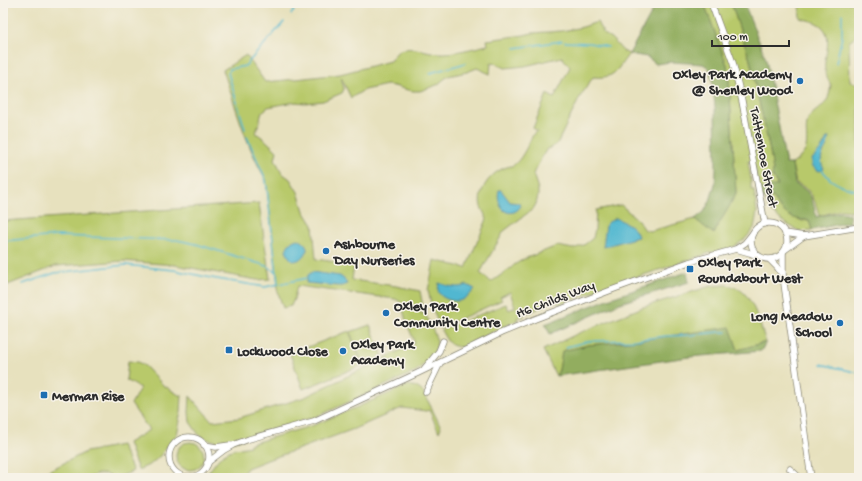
<svg xmlns="http://www.w3.org/2000/svg" width="862" height="481" font-family="'Gochi Hand',sans-serif">
  <style>
    .green { fill: #b8c96b; stroke: #727a4b }
    .forest { fill: #92ad5f; stroke: #5e6c45 }
    .water { fill: #51b7d0; stroke: #3e717e }
    .lines { fill: none; stroke-linecap: round; stroke-linejoin: round }
    .stream { stroke: #51b7d0; stroke-width: 1.5 }
    .minor-casing { stroke: #898674; stroke-width: 7 }
    .minor { stroke: #fff; stroke-width: 5.5 }
    .poi-dot { fill: #1f6fb2; stroke: #f7f3e8; stroke-width: 1.5 }
    .labels { text-anchor: middle; stroke-width: 3; stroke-linejoin: round; paint-order: stroke }
    .poi-label { font-size: 14px; font-weight: bold; fill: #2b2b2b; stroke: #f7f3e8; text-anchor: start }
    .street-label { font-size: 14px; fill: #2b2b2b; stroke: #f7f3e8 }
  </style>
  <rect width="100%" height="100%" fill="#f7f3e8"/>
  <filter id="ink" filterUnits="userSpaceOnUse"><feTurbulence type="fractalNoise" baseFrequency=".025" numOctaves="2"/><feDisplacementMap in="SourceGraphic" scale="8" xChannelSelector="R" yChannelSelector="G"/><feConvolveMatrix kernelMatrix="1 2 1 2 8 2 1 2 1" color-interpolation-filters="sRGB"/></filter>
  <filter id="wash" filterUnits="userSpaceOnUse"><feTurbulence type="fractalNoise" baseFrequency=".012" numOctaves="4" result="noise"/><feDisplacementMap in="SourceGraphic" scale="16" xChannelSelector="R" yChannelSelector="G"/><feGaussianBlur stdDeviation="0.9" result="paint"/><feColorMatrix in="noise" values="0 0 0 0 0 0 0 0 0 0 0 0 0 0 0 0 0 1.4 0 .05"/><feComposite in="paint" operator="in"/></filter>
  <g filter="url(#wash)">
    <rect width="100%" height="100%" fill="#e7e1be"/>
    <!-- green -->
    <g class="green">
      <path d="M704,3H731L750,60L770,151L773,171L772,176L778,186L759,190L754,165L748,161L751,180V190H754L757,212L754,228L746,238L737,245L729,249L710,253L610,286L560,304L555,301L528,313L527,312L523,314L524,317H522L521,316L517,318L518,320L462,347C449,347 447,341 441,330L506,304L509,310L515,307L510,292L500,297L502,300L440,328L431,304L428,290L431,277L434,260L466,268L487,219C485,215 483,211 481,207C477,192 489,175 502,169C507,166 513,167 516,163C523,157 529,142 534,133L537,131L533,128L547,94L554,98L570,67L562,57L525,66L505,68L498,64L491,63L490,74L477,68L467,72L448,76L437,85L420,91H413L404,89L394,86L387,85L364,90L351,98L341,77L344,89L342,93L323,101L305,103L295,102L268,107L262,112L256,133L263,138L277,151L275,159L282,173L290,179L298,192L304,211L313,225L316,259L354,265L352,280L396,286L420,291L423,307L420,309L421,314L425,313C427,319 437,337 437,342C437,355 424,364 415,372L318,416L281,427L267,432L226,443L209,440L199,435L190,422L189,412L190,396L212,421L239,418L305,397L413,344L414,341L406,321L401,302L395,299L297,286L294,299L291,306L283,308L277,289L278,284L266,180C246,146 236,107 223,70L246,55L265,82L296,79L340,74L390,61C394,56 397,50 404,49C415,47 427,52 438,53C453,54 473,48 488,45L487,40L524,35L532,33L562,31L583,27L597,22L599,26L604,34L611,38L623,51L629,54C616,70 616,79 593,77L580,97L557,144L552,147L546,150L533,174L538,189V196L536,204L533,209L504,231L480,273L488,279L491,282L511,268L514,265L524,259L557,246L573,249L584,245L593,238L595,229L596,210L621,205L638,220L645,230L650,231L695,219L714,234C719,220 729,206 736,193L729,80L727,65Z"/>
      <path d="M799,3H859V34L849,42L850,82L859,84V206L850,211L841,210L819,216C815,200 812,189 796,183L792,164C797,161 802,156 805,151C809,141 804,130 808,120C812,112 820,109 826,102C829,98 830,90 831,85C828,80 826,76 825,70C823,56 835,36 820,25C814,21 807,20 800,18Z"/>
      <polygon points="773,197 779,207 802,221 809,220 812,230 799,231 785,223 769,210 765,198"/>
      <polygon points="259,203 270,279 257,280 175,265 124,261 56,266 5,286 3,283 3,221"/>
      <path d="M727,285C731,286 736,287 739,289C754,298 760,326 766,342L738,350L730,328L640,340L589,345L563,351L559,370L556,376L543,350L579,333L643,307L711,286Z"/>
      <polygon points="370,325 383,357 363,365 350,332"/>
      <polygon points="349,331 363,365 303,389 290,354"/>
      <polygon points="128,361 138,362 145,366 163,385 179,395 182,395 181,413 179,419 180,421 177,434 160,456 151,464 138,470 128,443 149,430 131,404 140,388 126,380"/>
      <path d="M408,385C415,386 419,388 424,393L441,427L439,432L429,410L426,411L402,408L354,429L299,449L270,459L247,468L240,478H204L216,462L222,455L235,448L236,449L250,446V444L314,425L362,405Z"/>
      <circle cx="190" cy="456" r="14"/>
      <polygon points="121,445 133,471 122,476 114,477 105,474 97,474 89,478 34,478 86,452"/>
    </g>
    <!-- forest -->
    <g class="forest">
      <polygon points="657,3 704,3 727,65 729,80 736,193 729,207 717,227 715,233 711,232 695,219 704,212 710,201 715,184 716,170 715,108 713,86 709,68 703,64 671,62 656,64 647,57 629,54"/>
      <path d="M731,3H744L766,59L786,164H792L795,184C812,191 813,200 816,217L841,212L849,214L850,222L812,230L809,220C791,221 781,212 773,197L760,199L759,190L778,185L772,176L773,171L770,151L750,60Z"/>
      <polygon points="687,272 689,282 620,303 550,334 545,324 608,299"/>
      <polygon points="730,327 738,350 766,342 761,351 689,357 556,376 559,370 562,351 589,345 640,340"/>
    </g>
    <!-- water -->
    <g class="water">
      <path d="M827,138H829C828,151 816,155 824,169L820,171C814,170 811,165 812,159C818,153 824,147 827,138Z"/>
      <path d="M499,190H501L510,202L518,203L521,205C519,211 511,215 505,211C499,208 497,196 499,190Z"/>
      <path d="M616,218C625,223 635,225 638,237L603,247L606,225L607,223Z"/>
      <path d="M297,239C301,240 308,244 307,250C307,251 304,254 304,255C296,265 289,261 286,250C288,244 291,241 297,239Z"/>
      <polygon points="312,272 340,276 344,279 347,284 342,286 338,286 306,283 308,275"/>
      <path d="M439,283C448,286 458,289 467,285L475,289L474,290C471,294 467,298 462,300C456,303 442,299 439,293C437,290 439,286 439,283Z"/>
    </g>
    <g class="lines">
      <!-- stream -->
      <g class="stream">
        <polyline points="291,14 294,11 296,3"/>
        <polyline points="565,42 590,43 608,47"/>
        <polyline points="515,48 562,41"/>
        <polyline points="836,63 842,37 842,14"/>
        <polyline points="430,73 466,63"/>
        <polyline points="245,129 228,73 230,69 245,66 284,22"/>
        <polyline points="247,137 266,180 278,284"/>
        <path d="M822,170C825,173 828,177 831,180C838,185 850,190 859,190"/>
        <polyline points="3,241 57,236 177,240 196,244 267,266 276,272"/>
        <polyline points="23,284 55,273 125,265 174,270 211,278 265,287 307,278"/>
        <polyline points="566,347 589,341 634,340 666,336 691,335 719,332 727,332"/>
        <polyline points="821,364 859,373"/>
      </g>
    </g>
  </g>
  <g filter="url(#ink)">
    <g class="lines">
      <defs>
        <g id="minor">
          <polyline points="711,3 733,63 742,101 765,224"/>
          <circle cx="769" cy="241" r="18"/>
          <polyline points="785,233 804,236 859,227"/>
          <polyline points="736,249 750,253 757,256"/>
          <polyline points="786,249 804,236"/>
          <polyline points="783,254 783,276 811,478"/>
          <polyline points="770,260 777,267 783,276"/>
          <polyline points="424,369 439,351 443,341"/>
          <polyline points="426,392 440,363"/>
          <circle cx="189" cy="457" r="20"/>
          <polyline points="204,445 216,447 230,445"/>
          <polyline points="207,463 224,450 233,445 249,439 314,421 418,373 501,333 535,319 614,289 689,262 736,249 745,243 753,233"/>
          <polyline points="790,469 800,478"/>
        </g>
      </defs>
      <!-- minor casing -->
      <use href="#minor" class="minor-casing"/>
      <!-- minor -->
      <use href="#minor" class="minor"/>
    </g>
  </g>
  <!-- markers -->
  <g class="poi-dot">
    <circle cx="800" cy="81" r="4"/>
    <circle cx="326" cy="251" r="4"/>
    <rect x="686" y="265" width="8" height="8" rx="2"/>
    <circle cx="386" cy="313" r="4"/>
    <circle cx="840" cy="323" r="4"/>
    <rect x="225" y="346" width="8" height="8" rx="2"/>
    <circle cx="343" cy="351" r="4"/>
    <rect x="40" y="391" width="8" height="8" rx="2"/>
  </g>
  <g class="labels">
    <!-- poi labels -->
    <g class="poi-label">
      <text x="792" y="78" text-anchor="end">Oxley Park Academy<tspan x="792" dy="16">@ Shenley Wood</tspan></text>
      <text x="334" y="248">Ashbourne<tspan x="334" dy="16">Day Nurseries</tspan></text>
      <text x="698" y="266">Oxley Park<tspan x="698" dy="16">Roundabout West</tspan></text>
      <text x="394" y="310">Oxley Park<tspan x="394" dy="16">Community Centre</tspan></text>
      <text x="832" y="320" text-anchor="end">Long Meadow<tspan x="832" dy="16">School</tspan></text>
      <text x="351" y="348">Oxley Park<tspan x="351" dy="16">Academy</tspan></text>
      <text x="237" y="355">Lockwood Close</text>
      <text x="52" y="400">Merman Rise</text>
    </g>
    <!-- street labels -->
    <g class="street-label">
      <text transform="translate(765 157) rotate(79)" y="5">Tattenhoe Street</text>
      <text transform="translate(555 298) rotate(-21)" y="5">H6 Childs Way</text>
    </g>
  </g>
  <!-- margin -->
  <rect width="862" height="481" fill="none" stroke="#f7f3e8" stroke-width="16"/>
  <!-- scale -->
  <path d="M712 40v6h77v-6" fill="none" stroke="#2b2b2b" stroke-width="2"/>
  <text x="718" y="40" font-size="12" fill="#2b2b2b" stroke="#f7f3e8" stroke-width="3" paint-order="stroke">100 m</text>
</svg>
